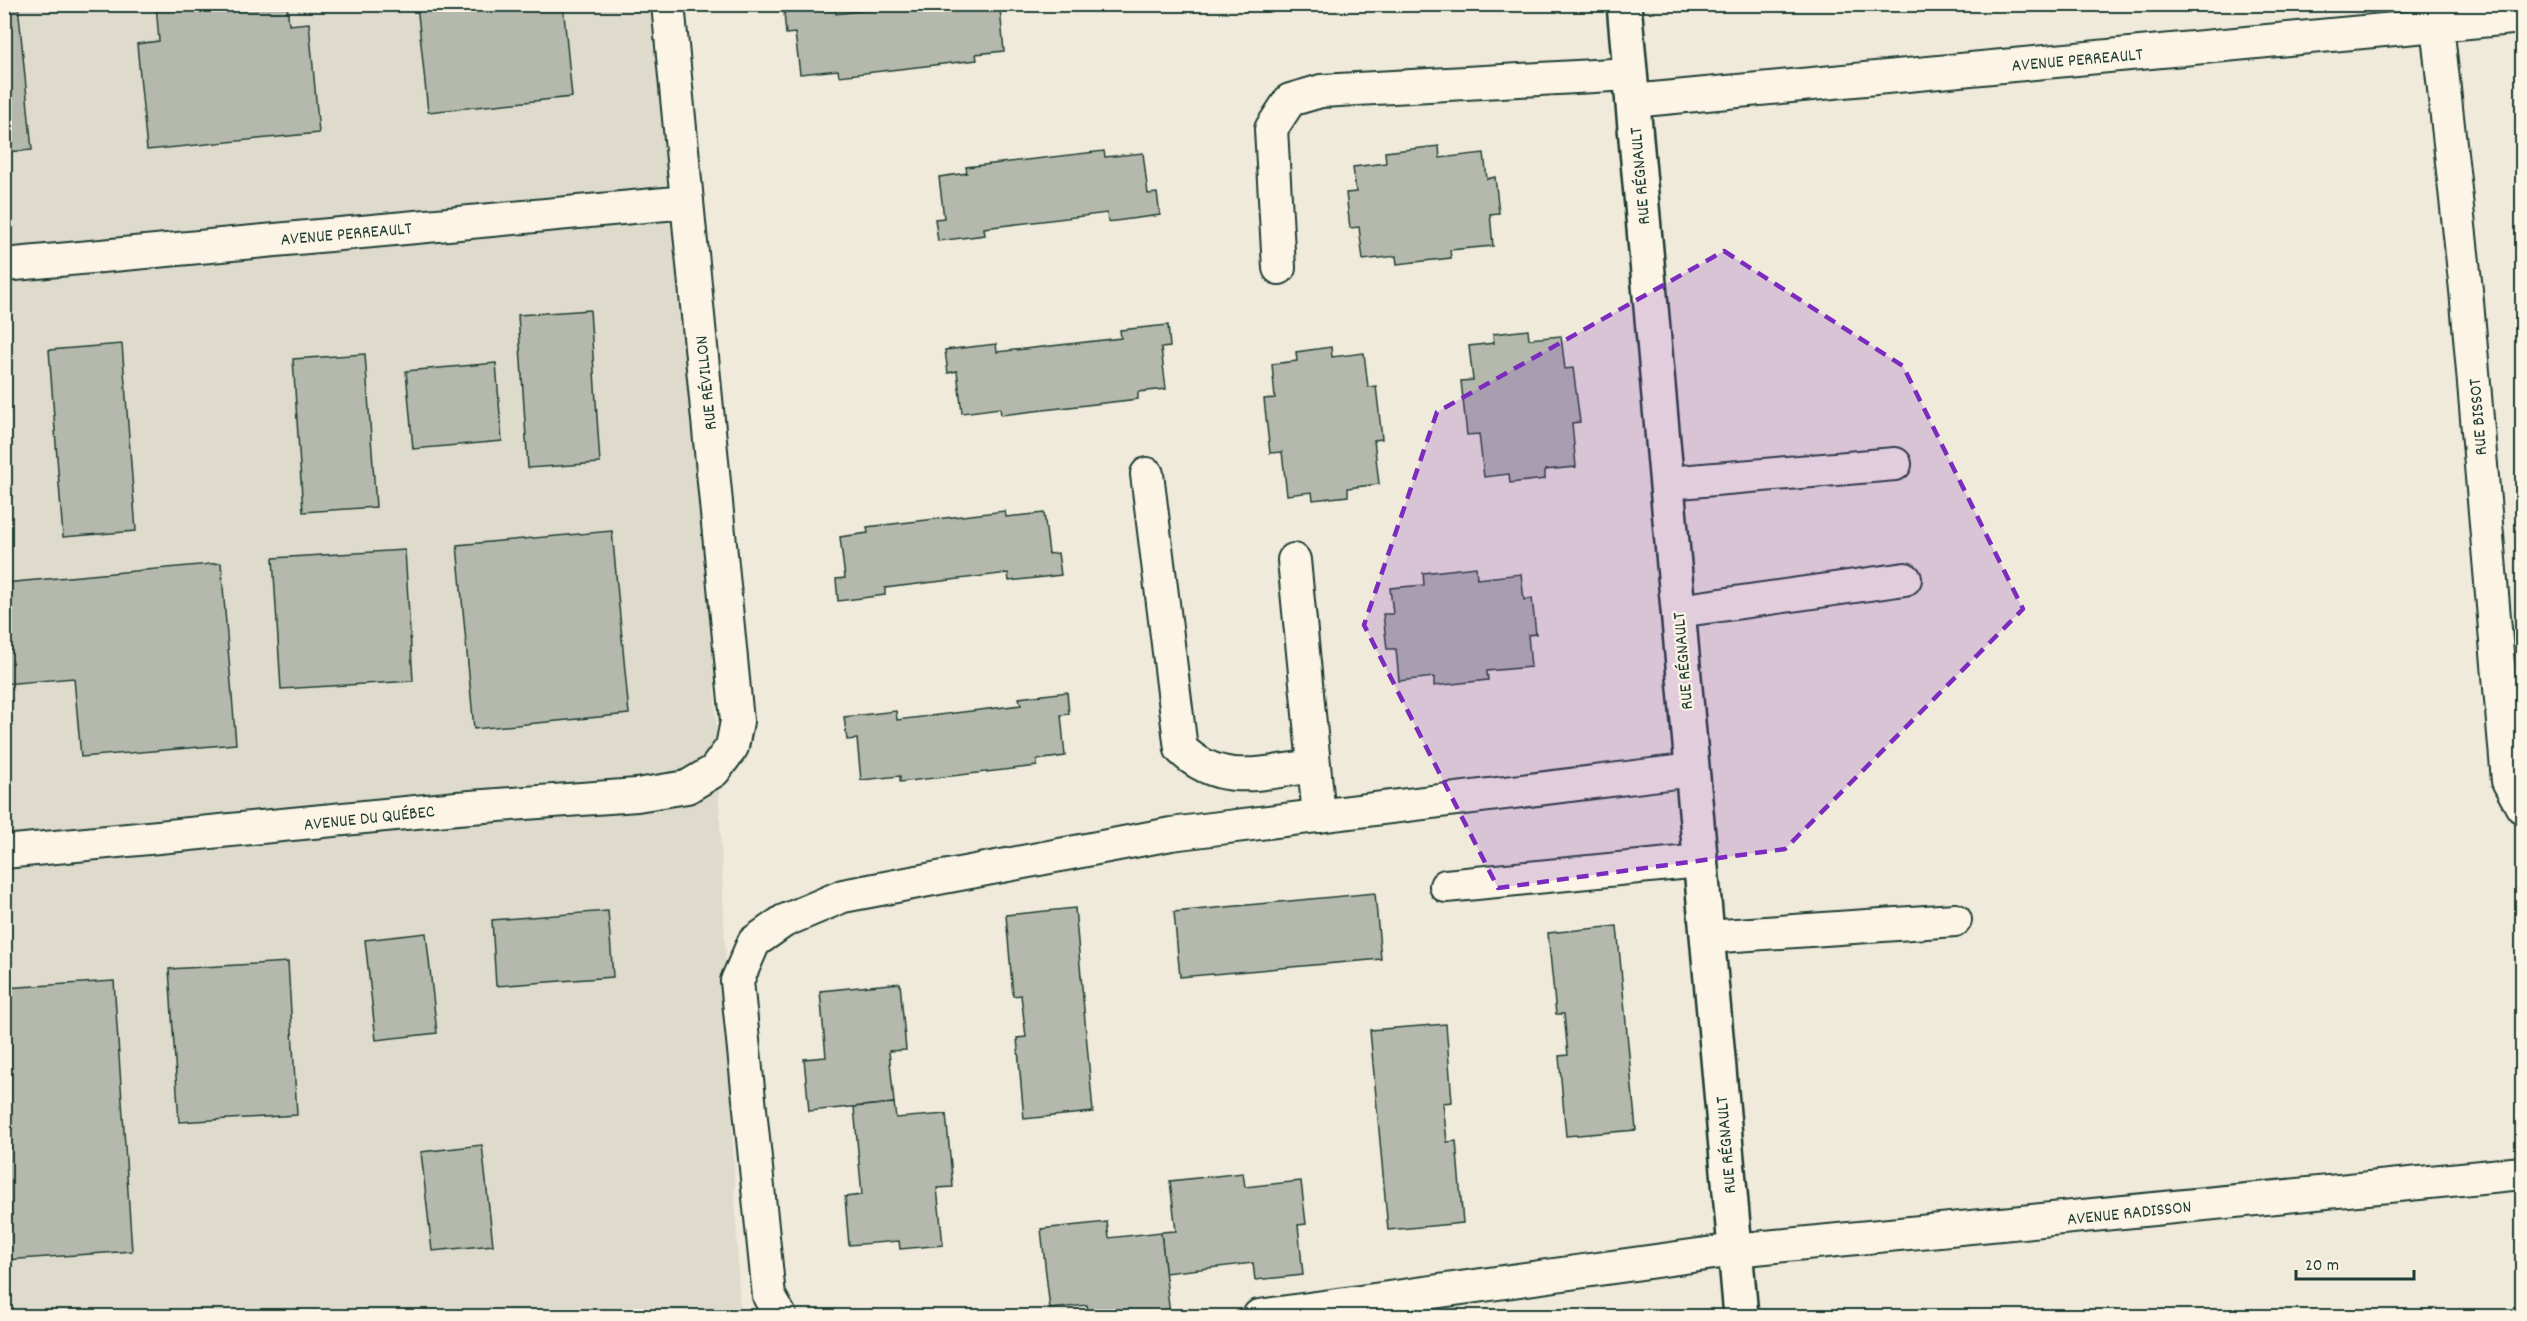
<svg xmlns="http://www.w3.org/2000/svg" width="2527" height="1321" font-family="Dekko,sans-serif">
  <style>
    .built { fill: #dedbcc }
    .building { fill: #b5b9ad; stroke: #1f3d34; stroke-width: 1.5 }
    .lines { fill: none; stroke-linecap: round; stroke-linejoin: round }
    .street-casing { stroke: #1f3d34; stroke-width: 36 }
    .secondary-casing { stroke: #1f3d34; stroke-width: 38 }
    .street { stroke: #fcf5e5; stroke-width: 32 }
    .secondary { stroke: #fcf5e5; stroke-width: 33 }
    .marked { fill: #7b2cbf; fill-opacity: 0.2; stroke: #7b2cbf; stroke-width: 4.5; stroke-dasharray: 12 8; stroke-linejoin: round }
    .labels { text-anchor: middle; stroke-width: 4.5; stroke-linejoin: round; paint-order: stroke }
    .street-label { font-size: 18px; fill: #1f3d34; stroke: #fcf5e5 }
  </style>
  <rect width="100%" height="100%" fill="#efeada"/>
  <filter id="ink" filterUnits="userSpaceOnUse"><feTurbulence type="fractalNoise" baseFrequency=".0167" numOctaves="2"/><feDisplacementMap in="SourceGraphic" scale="12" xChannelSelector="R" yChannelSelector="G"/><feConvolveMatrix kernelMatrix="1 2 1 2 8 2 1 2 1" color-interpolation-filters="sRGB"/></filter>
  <g filter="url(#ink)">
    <!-- built -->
    <polygon class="built" points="5,5 687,5 740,1316 5,1316"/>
    <!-- building -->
    <g class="building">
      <polygon points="4,4 18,4 32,150 4,152"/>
      <polygon points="156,4 287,4 289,25 309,23 319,133 147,150 137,44 159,41"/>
      <polygon points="417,4 563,4 572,97 428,112"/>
      <polygon points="915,4 1008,4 1008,8 1000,9 1004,51 976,54 977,60 839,76 838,70 800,74 795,33 786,34 784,12 835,6 836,14"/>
      <polygon points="1439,146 1440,158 1484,153 1487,179 1495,177 1499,213 1490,214 1493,246 1450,250 1451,258 1397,264 1396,256 1363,260 1359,227 1350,228 1346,193 1356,192 1353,167 1386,163 1385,152"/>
      <polygon points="1104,151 1105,157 1143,153 1148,194 1157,193 1160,215 1108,222 1107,213 984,228 985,235 938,241 935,219 944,218 939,177 967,173 966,167"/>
      <polygon points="590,310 600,463 528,468 518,315"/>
      <polygon points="1168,325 1170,347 1161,348 1166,389 1138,392 1138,399 1001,415 1000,408 962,413 957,371 948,373 945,350 996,344 997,352 1121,338 1120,330"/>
      <polygon points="1528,330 1529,339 1561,336 1565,369 1573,368 1580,422 1572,423 1576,467 1545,470 1545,479 1510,483 1509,474 1484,477 1479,434 1467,435 1461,381 1473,380 1469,346 1494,343 1493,334"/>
      <polygon points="122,344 136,531 63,537 49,350"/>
      <polygon points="1331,347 1332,357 1364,353 1368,387 1376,386 1382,439 1374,440 1379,484 1348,488 1348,496 1313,500 1312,492 1287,495 1282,452 1270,453 1264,399 1275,398 1272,364 1297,361 1296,352"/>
      <polygon points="365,354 376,507 303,512 293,359"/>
      <polygon points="496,363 502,441 413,449 406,371"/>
      <polygon points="1005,511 1006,517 1044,513 1049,554 1058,553 1061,575 1009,581 1008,573 885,588 885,595 838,601 836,579 845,578 840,537 868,533 867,527"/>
      <polygon points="612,531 629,714 474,729 457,545"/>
      <polygon points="405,550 413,681 281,689 273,558"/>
      <polygon points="221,563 236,744 81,757 74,678 4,684 4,583"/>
      <polygon points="1476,567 1477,579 1521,574 1524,600 1532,598 1536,634 1528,635 1531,667 1487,671 1488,680 1434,686 1434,677 1399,681 1396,649 1387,649 1383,614 1393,614 1390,588 1424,585 1423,573"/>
      <polygon points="1067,692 1069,714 1061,715 1065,756 1037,760 1037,766 900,782 900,776 861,780 857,739 847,740 844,717 896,711 897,720 1021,705 1019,698"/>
      <polygon points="1375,893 1381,959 1180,977 1174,912"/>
      <polygon points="1075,908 1093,1112 1024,1119 1017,1038 1026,1037 1021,995 1013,996 1006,915"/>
      <polygon points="608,911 613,977 496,986 492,920"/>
      <polygon points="1617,926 1636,1130 1566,1136 1559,1056 1568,1055 1564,1014 1556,1014 1548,933"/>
      <polygon points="426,933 437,1033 376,1040 365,940"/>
      <polygon points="288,962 297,1115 179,1122 169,969"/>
      <polygon points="114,981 132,1251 6,1260 4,988"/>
      <polygon points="900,983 906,1050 889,1051 894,1103 809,1111 804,1059 826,1057 820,991"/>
      <polygon points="1446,1024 1452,1102 1443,1103 1447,1142 1456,1141 1463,1223 1388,1230 1370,1030"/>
      <polygon points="894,1103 896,1118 946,1114 953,1187 937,1188 943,1245 900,1249 899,1241 849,1245 845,1197 862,1195 854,1107"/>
      <polygon points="482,1145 493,1245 432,1251 421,1152"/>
      <polygon points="1243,1173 1245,1187 1301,1181 1306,1224 1298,1225 1303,1275 1255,1280 1253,1263 1165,1273 1161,1232 1176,1231 1170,1181"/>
      <polygon points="1107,1222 1109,1238 1161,1232 1170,1316 1089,1316 1087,1305 1050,1309 1041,1229"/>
    </g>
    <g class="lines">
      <defs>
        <g id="street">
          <polyline points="2437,25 2466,290 2508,781 2522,807"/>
          <polyline points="1632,101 2522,17"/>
          <polyline points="4,265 687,202"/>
          <polyline points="1279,268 1271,129 1290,100 1321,91 1630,74"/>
          <path d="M1147,474L1181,749C1221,788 1264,772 1314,766"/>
          <polyline points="1667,483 1895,464"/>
          <polyline points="1294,560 1319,816"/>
          <polyline points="1678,611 1905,579"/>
          <polyline points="4,852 457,808 637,795 687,787 714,771 732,747 737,721 668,4"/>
          <polyline points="1446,886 1700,861"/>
          <polyline points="1707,937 1955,920"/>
          <polyline points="780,1316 769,1296 737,981 754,942 784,921 843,896 1171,834 1692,770"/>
          <polyline points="1259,1316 1735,1250 2522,1173"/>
        </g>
        <polyline id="secondary" points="1624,4 1741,1316"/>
      </defs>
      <!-- street casing -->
      <use href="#street" class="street-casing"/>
      <!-- secondary casing -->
      <use href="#secondary" class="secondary-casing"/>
      <!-- street -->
      <use href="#street" class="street"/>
      <!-- secondary -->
      <use href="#secondary" class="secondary"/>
    </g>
  </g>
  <!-- marked area -->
  <path class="marked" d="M1724,251L1903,366L2023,609L1785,849L1498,888L1364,625L1437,412Z"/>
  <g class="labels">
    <!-- street labels -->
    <g class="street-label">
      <text transform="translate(2077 59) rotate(-5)" y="6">AVENUE PERREAULT</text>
      <text transform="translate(1639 176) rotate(-95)" y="6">RUE RÉGNAULT</text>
      <text transform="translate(346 233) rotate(-5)" y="6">AVENUE PERREAULT</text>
      <text transform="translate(705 383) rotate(-96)" y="6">RUE RÉVILLON</text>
      <text transform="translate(2477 417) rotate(-95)" y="6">RUE BISSOT</text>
      <text transform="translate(1682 661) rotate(-95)" y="6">RUE RÉGNAULT</text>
      <text transform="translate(369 817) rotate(-6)" y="6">AVENUE DU QUÉBEC</text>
      <text transform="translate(1725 1145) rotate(-95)" y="6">RUE RÉGNAULT</text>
      <text transform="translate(2129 1212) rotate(-6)" y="6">AVENUE RADISSON</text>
    </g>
  </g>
  <!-- margin -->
  <rect width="2527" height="1321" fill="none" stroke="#fcf5e5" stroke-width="24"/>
  <rect x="12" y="12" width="2503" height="1297" fill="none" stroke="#1f3d34" stroke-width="2" filter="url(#ink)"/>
  <!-- scale -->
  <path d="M2296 1270v9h118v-9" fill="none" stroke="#1f3d34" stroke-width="3"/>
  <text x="2305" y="1270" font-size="18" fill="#1f3d34" stroke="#fcf5e5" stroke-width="4.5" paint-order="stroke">20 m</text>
</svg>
